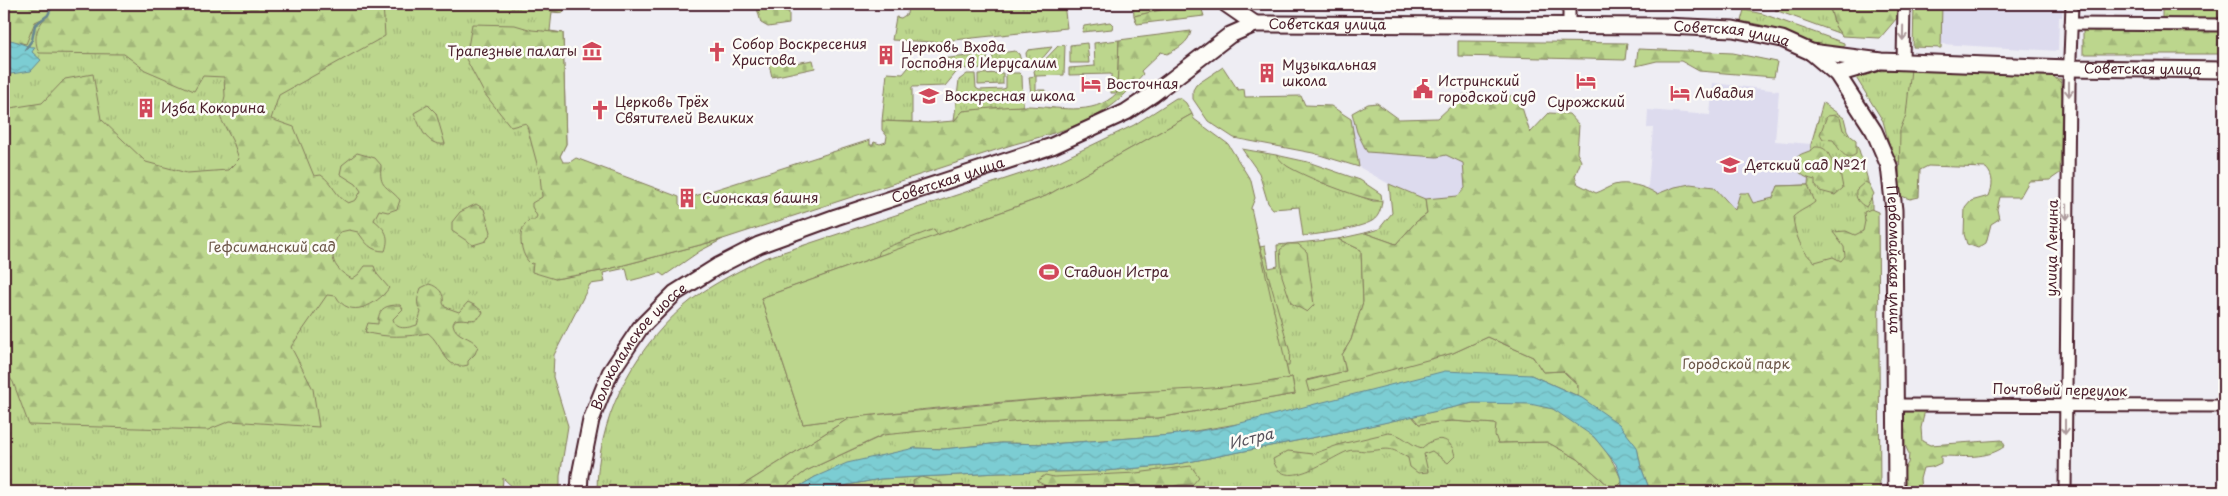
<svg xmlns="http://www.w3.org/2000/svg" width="2228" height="496" font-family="'Playpen Sans',sans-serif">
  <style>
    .built { fill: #dddbee }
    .grass { fill: url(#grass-tufts); stroke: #837a5c }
    .forest { fill: url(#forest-firs); stroke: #837a5c }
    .cemetery { fill: url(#cemetery-stones); stroke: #837a5c }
    .pitch { fill: #bcd68d; stroke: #837a5c }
    .water { fill: url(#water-waves); stroke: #688790 }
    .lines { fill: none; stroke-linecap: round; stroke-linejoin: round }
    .stream { stroke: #688790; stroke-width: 2.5 }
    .minor-casing { stroke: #4a1f2b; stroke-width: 15 }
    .major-casing { stroke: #4a1f2b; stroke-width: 19 }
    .minor { stroke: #fdfcf7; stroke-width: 11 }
    .major { stroke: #fdfcf7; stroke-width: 15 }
    .oneway { stroke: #ac999b }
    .labels { text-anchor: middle; stroke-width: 5; stroke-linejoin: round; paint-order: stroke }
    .street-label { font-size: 14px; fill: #4a1f2b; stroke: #fdfcf7 }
    .poi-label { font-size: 14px; fill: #4a1f2b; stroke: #fdfcf7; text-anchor: start }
    .park-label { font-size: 14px; fill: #6c5648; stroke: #fdfcf7 }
    .water-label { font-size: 15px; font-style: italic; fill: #59535d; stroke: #fdfcf7 }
  </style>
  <defs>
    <pattern id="grass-tufts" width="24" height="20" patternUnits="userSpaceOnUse" patternTransform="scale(1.25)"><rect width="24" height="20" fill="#bcd68d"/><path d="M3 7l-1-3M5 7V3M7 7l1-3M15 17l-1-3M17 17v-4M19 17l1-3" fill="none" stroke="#a3b77a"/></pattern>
    <pattern id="forest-firs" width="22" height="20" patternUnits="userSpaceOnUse" patternTransform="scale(1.25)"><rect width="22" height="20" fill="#bcd68d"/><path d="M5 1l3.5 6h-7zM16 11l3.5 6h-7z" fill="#a3b77a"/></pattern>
    <pattern id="cemetery-stones" width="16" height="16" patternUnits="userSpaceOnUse" patternTransform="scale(1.25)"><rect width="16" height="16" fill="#bcd68d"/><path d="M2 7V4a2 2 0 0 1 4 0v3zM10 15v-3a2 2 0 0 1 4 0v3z" fill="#a3b77a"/></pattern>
    <pattern id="water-waves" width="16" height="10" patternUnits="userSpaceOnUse" patternTransform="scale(1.25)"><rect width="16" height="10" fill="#7ccdd3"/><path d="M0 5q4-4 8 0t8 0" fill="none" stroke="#6db0b5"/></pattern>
  </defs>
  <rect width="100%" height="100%" fill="#eeedf3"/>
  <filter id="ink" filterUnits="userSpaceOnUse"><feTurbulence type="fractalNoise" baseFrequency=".02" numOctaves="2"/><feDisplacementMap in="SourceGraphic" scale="10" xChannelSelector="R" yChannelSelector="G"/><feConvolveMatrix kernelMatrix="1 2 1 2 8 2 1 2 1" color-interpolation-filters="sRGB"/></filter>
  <g filter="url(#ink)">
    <!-- built -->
    <g class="built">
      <polygon points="1942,4 2063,4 2062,17 2059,17 2058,51 1941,44"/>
      <polygon points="1713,83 1779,91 1775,141 1811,144 1808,185 1778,208 1646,209 1653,128 1647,128 1648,110 1710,115"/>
      <polygon points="1351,119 1388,122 1490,177 1458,196 1425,199 1389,184 1359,167"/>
    </g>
    <!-- grass -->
    <g class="grass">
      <polygon points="4,4 565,4 563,13 552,12 550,31 563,33 566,144 560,156 555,279 601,271 723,239 700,251 664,276 660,273 629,281 626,268 603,273 605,282 590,284 554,355 553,377 568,426 560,476 560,492 518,492 503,478 502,492 4,492"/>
      <polygon points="905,4 1064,4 1067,28 935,42 892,40 896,17 901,18 907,14 908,7"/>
      <polygon points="1133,4 1169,4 1169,8 1134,16"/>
      <polygon points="1817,4 1829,4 1835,26 1841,34 1775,10 1803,8"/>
      <polygon points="1744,10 1763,14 1844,43 1844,47 1818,47 1801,38 1761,25 1741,21"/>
      <polygon points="1110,22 1113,25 1112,29 1082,32 1084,26"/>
      <polygon points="1119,40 1117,93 1111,93 1111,74 1069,75 1069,68 1095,66 1094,43"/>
      <polygon points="1087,43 1089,63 1070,63 1070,45"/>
      <polygon points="1065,45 1064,75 1036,76 1036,90 1045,90 1046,97 1034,96 1031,94 1029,77 1035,76 1034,71 1058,46"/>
      <polygon points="1052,47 1035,67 1027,61 1026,53 1028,50"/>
      <polygon points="1015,51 1019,54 1021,61 1017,67 996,68 992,66 992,54"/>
      <polygon points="987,54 988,68 959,69 945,86 912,87 912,122 882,121 887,73 903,74 913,62"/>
      <polygon points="1901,70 2061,79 2061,162 1894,162 1883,121 1855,76 1875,71"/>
      <polygon points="1003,73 1003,84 978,85 978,74"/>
      <polygon points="1006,73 1019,73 1022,76 1023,106 963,111 954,121 959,80 967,74 975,74 976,88 979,90 1003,89 1006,88"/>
      <path d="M1176,98H1180L1186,103L1192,114L1046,196L761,298L803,424L851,417L732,492H597C597,421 630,354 683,307C707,286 737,272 765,258L1057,162L1134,125Z"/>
      <polygon points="1823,103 1844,118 1847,130 1859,150 1867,177 1872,202 1872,267 1779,273 1778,186 1808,185 1811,144"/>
      <path d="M1242,149L1276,155L1288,166L1323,183L1373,201H1382C1381,209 1379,217 1372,221C1358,229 1320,234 1303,236L1299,207L1273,209L1268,203L1259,173Z"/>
      <polygon points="1389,184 1425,199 1427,214 1416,222 1396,244 1365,233 1379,229 1392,213"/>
      <polygon points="1338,239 1361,250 1363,302 1351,340 1342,355 1346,371 1307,380 1417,362 1453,353 1488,337 1533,357 1543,372 1563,371 1578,385 1578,396 1531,375 1171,435 1050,444 1001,443 943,449 915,448 815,477 790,492 778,492 806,471 886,434 1041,419 1158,418 1295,394 1292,377 1289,378 1260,247 1265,246 1269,268 1278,266 1277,245"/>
      <polygon points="1412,416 1419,424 1452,421 1496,424 1498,443 1547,442 1578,459 1608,485 1618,486 1622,482 1622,492 828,492 848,485 880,479 998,473 1105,471 1173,465 1352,430"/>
    </g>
    <!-- forest -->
    <g class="forest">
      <path d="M4,4H383L385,36L279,95L271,119L294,127L314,176L321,175C333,183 335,196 348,203L356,200L361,191L356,184L340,174L342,165L357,153L375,158L381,165C379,189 386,184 400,200L397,209L388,212L379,210L374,220C386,230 390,236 385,251C370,251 366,243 358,232L349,230L340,232C328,253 330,267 352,279L359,274L365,266H374L377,274L389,288C377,305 349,320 336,296L327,295L291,347L313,389L319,427L230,421L208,430L29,425L13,382L4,370V109L42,103L65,79L93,74L101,119L146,162L187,173L228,170L239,159L234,144L220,117L225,96L224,77L203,76L194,91L145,70L124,54L39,53C33,38 36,28 46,17L35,22L26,44L8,40L4,29Z"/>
      <polygon points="507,4 565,4 563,13 525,6 511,8"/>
      <polygon points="1169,4 1200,4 1204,16 1137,24 1134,16 1169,8"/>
      <polygon points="1829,4 1853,4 1859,7 1868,4 1897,4 1897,18 1880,38 1842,36 1835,26"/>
      <polygon points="1914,4 1942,4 1941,48 1913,47"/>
      <polygon points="2201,4 2224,4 2224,20 2162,20 2162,6 2201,6"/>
      <path d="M472,24L515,25L532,30L563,33L566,144L560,156L563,162H570L576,158L679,197V204L682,207H690L695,196L870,140V145H873L874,142L880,144L886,142L887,136L882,130V121L928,123L954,121L963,111C983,109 1005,106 1025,106C1057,106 1092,118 1117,93L1119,40L1191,31C1189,43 1177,49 1167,54L1161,52L1141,71L1143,74C1133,85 1123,98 1110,107C1081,128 1042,136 1008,146L723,239L601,271L555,279L532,272L533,263L531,264C522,257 519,240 522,230C523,226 527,223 530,220H535L537,216L532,207V203L542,197L540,175L526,123L511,127L484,93L466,59Z"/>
      <rect x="2083" y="29" width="141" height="25"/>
      <polygon points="1458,41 1627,43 1625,60 1458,56"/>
      <polygon points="1638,49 1733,53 1777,62 1774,77 1699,71 1681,61 1657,61 1636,66"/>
      <polygon points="1223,67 1238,90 1244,89 1245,97 1301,96 1305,105 1331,106 1351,119 1359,167 1313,153 1234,138 1208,121 1193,99 1193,90 1196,85"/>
      <path d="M1911,69L2053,76L2061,83L2062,96L2060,173L2050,180L2029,181L2020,197H2000L1997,209L1999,219L1991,224L1986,243L1978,248L1967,244L1964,234L1965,208L1971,201L1989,196C1993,186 1994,176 1986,168L1928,166L1920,170L1919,197L1910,199L1901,196L1899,190L1900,130L1906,115Z"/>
      <path d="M1464,94L1513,96L1520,101L1530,133L1549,113L1569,114L1579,125L1577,153L1581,161L1575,176L1578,184L1596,193C1602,191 1608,187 1614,185C1627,181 1647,187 1657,194L1675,187L1690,184L1714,187L1735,210L1740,193H1748L1753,203L1773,198L1778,186L1808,185L1815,202C1808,208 1800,210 1793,217C1795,234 1801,252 1815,262L1833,257L1841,261L1845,256L1844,247L1833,232L1846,231L1855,235L1863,231L1865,221L1864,212L1871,209L1878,212L1880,492H1647L1649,488L1641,467L1637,448L1578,396V385L1563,371L1543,372L1533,357L1488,337L1453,353L1309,392L1306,381L1346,371L1342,355L1351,340L1363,302L1361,250L1338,239L1365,233L1396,244L1416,222L1427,214L1425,199L1458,196L1465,188L1463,163L1446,155L1437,157L1367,152L1357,132L1352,113L1368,104L1377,103L1399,119L1438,118Z"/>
      <path d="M428,105L436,113L445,144C426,146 421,128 414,113Z"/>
      <path d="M1836,115L1840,118L1843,130L1856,140V154C1845,163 1839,148 1833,140L1823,139L1820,134L1827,116Z"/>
      <path d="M1815,147C1833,146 1828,164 1840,172L1843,188L1835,195L1820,191L1815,185V180C1802,177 1799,174 1795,161C1799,151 1809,154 1815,147Z"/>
      <path d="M1276,155L1308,162L1360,180L1381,194L1382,201C1364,201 1303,176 1287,166C1283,163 1279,159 1276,155Z"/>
      <path d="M1865,182L1869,184L1874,194L1866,207C1859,203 1855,199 1856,190Z"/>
      <polygon points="476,204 484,209 491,232 486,241 473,245 452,231 452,222 460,212"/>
      <polygon points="1254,225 1290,352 1289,366 1280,366"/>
      <polygon points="934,229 939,238 878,256 880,250"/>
      <polygon points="1287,244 1298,244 1307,252 1314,305 1307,312 1291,303 1282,276 1280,250"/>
      <path d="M429,284C438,286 445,294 443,303L445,307L459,312L468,302L476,306L483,312C477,325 466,317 455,320L453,324C455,337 471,336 478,346L475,354L468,361V365C444,372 443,344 428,333C408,337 385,338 365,332L368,323L378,324C378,309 384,305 400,305L403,309L393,319C396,331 407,328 417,325L421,312C415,303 418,297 421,288Z"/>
      <polygon points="1292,377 1295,394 1158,418 1041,419 883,435 806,471 778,492 732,492 851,417 1034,400 1226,385 1276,381"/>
      <path d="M1473,403C1497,403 1529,399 1553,409C1584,422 1611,450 1622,482L1618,486L1608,485L1578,459L1547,442L1498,443L1495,435L1496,424L1452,421L1419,424L1412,416Z"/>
      <path d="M1912,406L1925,410L1921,428L1922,441L1930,445L2002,440L2005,446C1987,460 1962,456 1941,456V463L1932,467L1923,468L1920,479L1921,492H1904L1903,471L1908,463L1909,454L1905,445L1904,411Z"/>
      <path d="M1388,433C1402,433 1409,445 1422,448C1436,435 1451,436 1455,456L1448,463L1432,451L1424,454L1428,472L1418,473L1410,467L1408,458C1389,446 1389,449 1368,451C1362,451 1354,449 1348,451C1329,458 1282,495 1273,459L1288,451L1313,454L1341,444Z"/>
      <polygon points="1191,466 1199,477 1193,484 1179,485 1161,490 1138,485 1113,492 1050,492 1051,489 1037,481 1045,475 1054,477 1136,473"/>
      <polygon points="921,477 942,483 942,492 916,492 914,491 913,481"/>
    </g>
    <!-- cemetery -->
    <g class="cemetery">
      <polygon points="761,5 789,12 789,24 768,27 761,23 757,8"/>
      <polygon points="788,60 789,64 813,60 815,68 772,77 769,64"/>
    </g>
    <!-- pitch -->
    <path class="pitch" d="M1192,114L1194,119L1228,144L1251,181L1255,198L1251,208L1289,378C1234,390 1175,389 1119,393C1014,401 908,409 803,424L761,298L1046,196Z"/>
    <!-- water -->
    <g class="water">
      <path d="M4,29L8,40C17,40 25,47 35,47L32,52L41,60L31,71L4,75Z"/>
      <polygon points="1445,371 1531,375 1582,398 1619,424 1637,447 1641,467 1649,488 1647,492 1622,492 1622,482 1616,464 1594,437 1553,409 1530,404 1473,403 1352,430 1173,465 1105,471 998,473 880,479 848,485 828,492 790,492 815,477 847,463 915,448 943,449 1001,443 1050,444 1171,435 1225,427"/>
    </g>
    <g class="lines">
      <!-- stream -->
      <polyline class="stream" points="25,50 32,40 35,25 48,15 53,4"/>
      <defs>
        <g id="minor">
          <polyline points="1569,4 1569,27"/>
          <polyline points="2071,24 2224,25"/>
          <polyline points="1903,62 1904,4"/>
          <polyline points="1896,405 2224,406"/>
          <polyline points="2065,492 2069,85 2072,4"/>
        </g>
        <g id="major">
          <polyline points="1226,4 1255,24"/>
          <path id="s1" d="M1811,52L1837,74L1874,131L1889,166L1894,210L1896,492"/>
          <polyline points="1837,74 1875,63"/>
          <path id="s2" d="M579,492L580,475L591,420L610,373L640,328L675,293L718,266L759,245L836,217L1052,146L1126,112L1153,94L1230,35L1255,24L1665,26L1733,29L1782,39L1811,52L1881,61L2069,68L2224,70"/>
        </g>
      </defs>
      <!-- minor casing -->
      <use href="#minor" class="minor-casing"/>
      <!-- major casing -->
      <use href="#major" class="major-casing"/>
      <!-- minor -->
      <use href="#minor" class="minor"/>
      <!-- major -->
      <use href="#major" class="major"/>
    </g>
    <!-- one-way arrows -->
    <defs><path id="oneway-shaft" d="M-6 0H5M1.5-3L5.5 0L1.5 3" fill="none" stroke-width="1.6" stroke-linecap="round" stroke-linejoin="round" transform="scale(1.25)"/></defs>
    <g class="oneway">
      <use href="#oneway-shaft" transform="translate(1903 33) rotate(91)"/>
      <use href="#oneway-shaft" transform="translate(2069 89) rotate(90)"/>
      <use href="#oneway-shaft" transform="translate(2067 212) rotate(91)"/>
      <use href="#oneway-shaft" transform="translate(2065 427) rotate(90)"/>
    </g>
  </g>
  <!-- icons -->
  <defs>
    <symbol id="museum-bare" viewBox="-9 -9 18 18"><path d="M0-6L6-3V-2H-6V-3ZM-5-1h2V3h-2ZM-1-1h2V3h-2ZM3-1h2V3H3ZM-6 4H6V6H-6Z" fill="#d1495b" stroke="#fdfcf7" stroke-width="2.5" paint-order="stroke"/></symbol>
    <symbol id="church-bare" viewBox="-9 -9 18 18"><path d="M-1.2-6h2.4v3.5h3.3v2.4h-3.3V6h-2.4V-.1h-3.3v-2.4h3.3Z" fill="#d1495b" stroke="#fdfcf7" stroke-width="2.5" paint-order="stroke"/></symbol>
    <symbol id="building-bare" viewBox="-9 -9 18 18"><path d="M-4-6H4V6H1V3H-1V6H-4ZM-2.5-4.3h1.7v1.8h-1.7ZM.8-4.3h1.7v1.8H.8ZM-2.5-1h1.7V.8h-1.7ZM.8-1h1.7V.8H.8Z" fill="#d1495b" stroke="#fdfcf7" stroke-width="2.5" paint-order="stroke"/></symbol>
    <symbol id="hotel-bare" viewBox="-9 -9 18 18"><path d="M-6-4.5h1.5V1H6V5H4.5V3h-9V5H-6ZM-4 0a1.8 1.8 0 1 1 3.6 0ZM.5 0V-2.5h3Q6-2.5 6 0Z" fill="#d1495b" stroke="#fdfcf7" stroke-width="2.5" paint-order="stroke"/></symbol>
    <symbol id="civic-bare" viewBox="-9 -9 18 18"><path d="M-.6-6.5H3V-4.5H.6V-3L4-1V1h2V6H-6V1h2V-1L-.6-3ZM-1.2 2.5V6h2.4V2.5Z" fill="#d1495b" stroke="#fdfcf7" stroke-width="2.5" paint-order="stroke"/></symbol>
    <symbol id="school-bare" viewBox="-9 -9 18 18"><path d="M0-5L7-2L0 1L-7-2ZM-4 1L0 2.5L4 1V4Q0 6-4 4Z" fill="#d1495b" stroke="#fdfcf7" stroke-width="2.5" paint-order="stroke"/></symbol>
    <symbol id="stadium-bare" viewBox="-9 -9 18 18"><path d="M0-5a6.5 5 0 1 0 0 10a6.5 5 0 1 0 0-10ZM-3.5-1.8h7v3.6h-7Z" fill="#d1495b" stroke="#fdfcf7" stroke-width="2.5" paint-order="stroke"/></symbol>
  </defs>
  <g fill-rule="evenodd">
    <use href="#museum-bare" x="578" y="37" width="28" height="28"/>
    <use href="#church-bare" x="703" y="38" width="28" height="28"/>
    <use href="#building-bare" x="872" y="41" width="28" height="28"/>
    <use href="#building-bare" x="1253" y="59" width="28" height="28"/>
    <use href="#hotel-bare" x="1572" y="67" width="28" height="28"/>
    <use href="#hotel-bare" x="1077" y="70" width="28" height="28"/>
    <use href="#civic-bare" x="1409" y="75" width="28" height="28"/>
    <use href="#hotel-bare" x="1666" y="79" width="28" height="28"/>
    <use href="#school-bare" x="915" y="82" width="28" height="28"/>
    <use href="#building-bare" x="132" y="94" width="28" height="28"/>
    <use href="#church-bare" x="586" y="96" width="28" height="28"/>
    <use href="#school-bare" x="1716" y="151" width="28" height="28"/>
    <use href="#building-bare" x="673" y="184" width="28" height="28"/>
    <use href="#stadium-bare" x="1035" y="258" width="28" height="28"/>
  </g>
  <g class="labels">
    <!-- street labels -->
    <g class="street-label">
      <text dy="5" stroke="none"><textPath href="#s2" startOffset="944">Советская улица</textPath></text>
      <text dy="5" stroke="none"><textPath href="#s2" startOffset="1349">Советская улица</textPath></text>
      <text dy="5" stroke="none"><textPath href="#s2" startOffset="1764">Советская улица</textPath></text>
      <text dy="5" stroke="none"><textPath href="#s2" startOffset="524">Советская улица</textPath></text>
      <text transform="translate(2052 248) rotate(-89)" y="5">улица Ленина</text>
      <text dy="5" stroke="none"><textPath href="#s1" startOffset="234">Первомайская улица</textPath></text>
      <text dy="5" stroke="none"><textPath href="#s2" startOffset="162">Волоколамское шоссе</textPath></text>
      <text transform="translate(2060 390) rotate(1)" y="5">Почтовый переулок</text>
    </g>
    <!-- poi labels -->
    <g class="poi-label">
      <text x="732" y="49">Собор Воскресения<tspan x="732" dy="16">Христова</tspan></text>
      <text x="901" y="52">Церковь Входа<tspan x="901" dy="16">Господня в Иерусалим</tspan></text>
      <text x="577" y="56" text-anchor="end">Трапезные палаты</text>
      <text x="1282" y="70">Музыкальная<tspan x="1282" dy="16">школа</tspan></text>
      <text x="1438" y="86">Истринский<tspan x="1438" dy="16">городской суд</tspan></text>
      <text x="1106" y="89">Восточная</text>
      <text x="1695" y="98">Ливадия</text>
      <text x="944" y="101">Воскресная школа</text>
      <text x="615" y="107">Церковь Трёх<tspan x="615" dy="16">Святителей Великих</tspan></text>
      <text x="1586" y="107" text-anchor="middle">Сурожский</text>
      <text x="161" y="113">Изба Кокорина</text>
      <text x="1745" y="170">Детский сад №21</text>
      <text x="702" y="203">Сионская башня</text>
      <text x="1064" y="277">Стадион Истра</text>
    </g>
    <!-- park labels -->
    <g class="park-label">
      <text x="272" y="252">Гефсиманский сад</text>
      <text x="1736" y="369">Городской парк</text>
    </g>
    <!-- water labels -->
    <g class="water-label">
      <text transform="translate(1251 439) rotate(-14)" y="5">Истра</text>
    </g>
  </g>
  <!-- margin -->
  <rect width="2228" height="496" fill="none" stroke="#fdfcf7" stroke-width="20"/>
  <rect x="10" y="10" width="2208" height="476" fill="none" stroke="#4a1f2b" stroke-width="2" filter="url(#ink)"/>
</svg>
